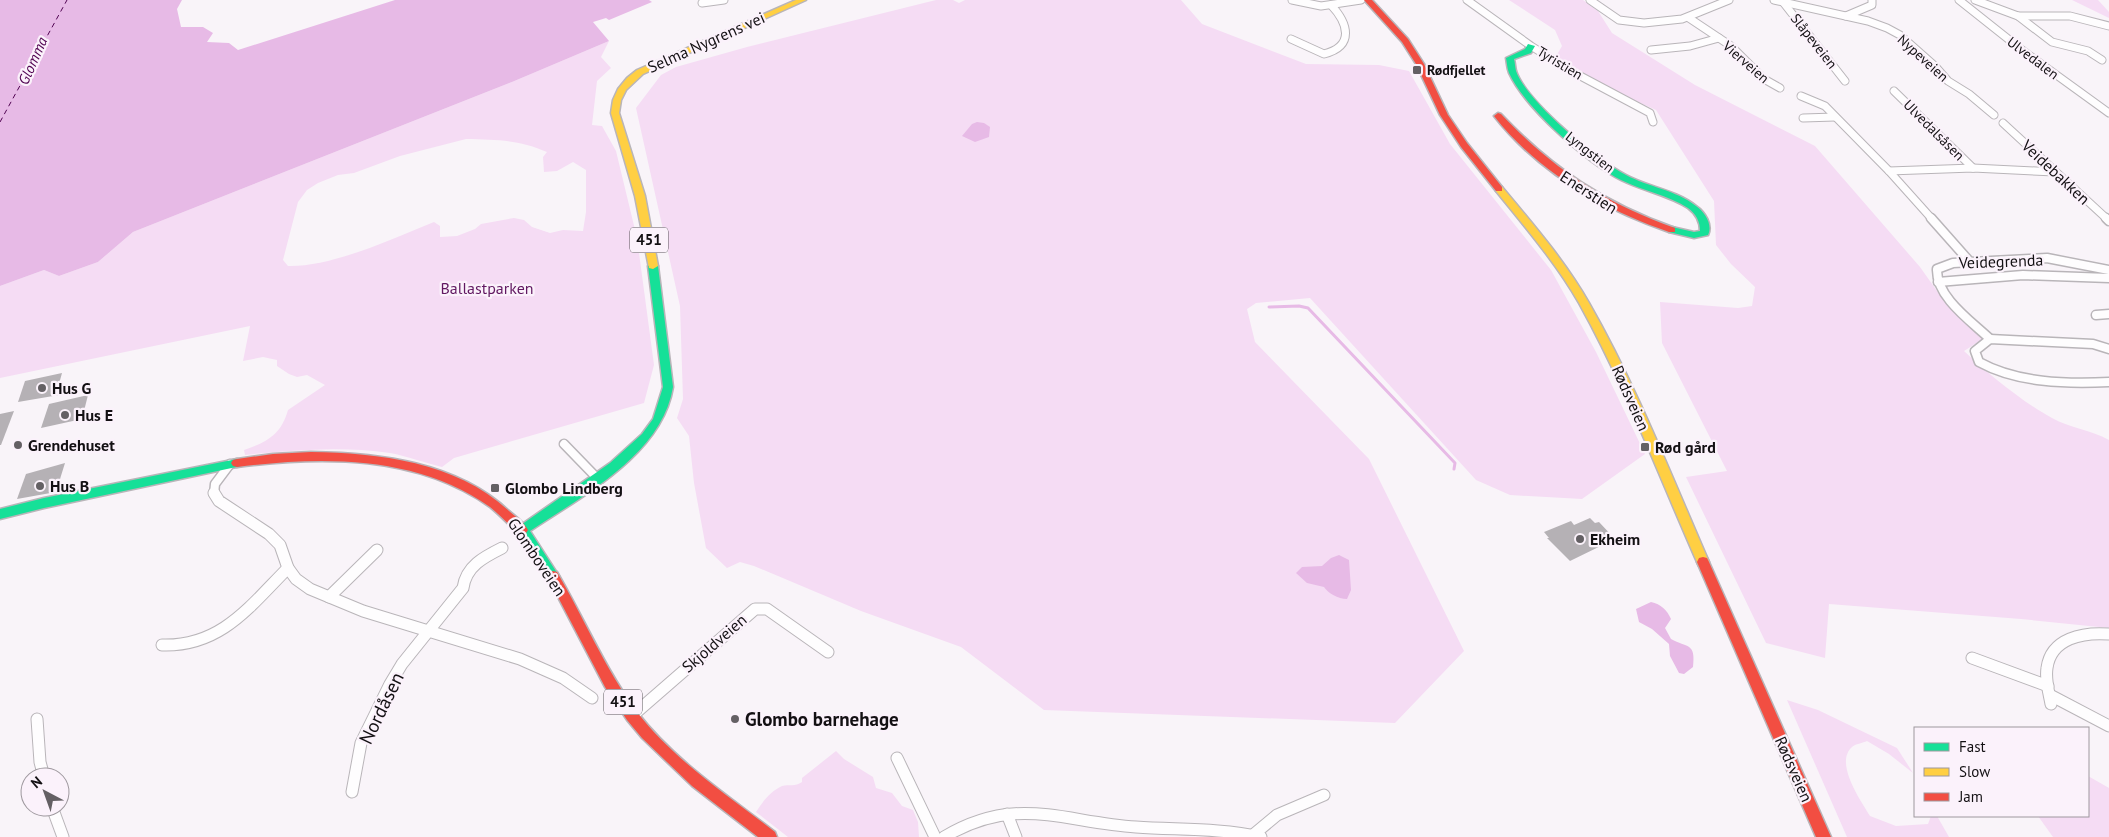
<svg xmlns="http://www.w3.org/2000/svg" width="2109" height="837" font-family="'PT Sans',sans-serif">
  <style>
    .green { fill: #f5dcf4; fill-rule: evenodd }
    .water { fill: #e7bae6 }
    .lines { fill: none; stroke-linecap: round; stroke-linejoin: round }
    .stream { stroke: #e7bae6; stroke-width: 3 }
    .ferry { stroke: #510452; stroke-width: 1; stroke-dasharray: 5 4; stroke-linecap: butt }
    .building { fill: #b5b1b5 }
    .street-far2-casing { stroke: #b9b5b9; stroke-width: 9 }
    .street-far1-casing { stroke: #b9b5b9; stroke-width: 11 }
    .street-casing { stroke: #b9b5b9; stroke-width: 13 }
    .fast-casing { stroke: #b9b5b9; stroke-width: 3 }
    .slow-casing { stroke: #b9b5b9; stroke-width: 3 }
    .jam-casing { stroke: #b9b5b9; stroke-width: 3 }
    .street-far2 { stroke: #fefdfe; stroke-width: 7 }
    .street-far1 { stroke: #fefdfe; stroke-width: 8 }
    .street { stroke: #fefdfe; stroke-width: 11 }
    .fast { fill: #16e098; fill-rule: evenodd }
    .slow { fill: #ffcf43; fill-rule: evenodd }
    .jam { fill: #f24e42; fill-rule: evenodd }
    .poi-dot { fill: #646064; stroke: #fbf2fb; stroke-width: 2 }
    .labels { text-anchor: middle; stroke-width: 4.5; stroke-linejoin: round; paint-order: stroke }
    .far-street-label { font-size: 14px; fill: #131013; stroke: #fbf2fb }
    .far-poi-label { font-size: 14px; font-weight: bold; fill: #131013; stroke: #fbf2fb; text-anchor: start }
    .far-water-label { font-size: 15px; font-style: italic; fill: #510452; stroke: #fbf2fb }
    .shield { fill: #fbf2fb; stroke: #595459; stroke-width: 1 }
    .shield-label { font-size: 15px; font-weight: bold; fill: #131013 }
    .street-label { font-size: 16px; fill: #131013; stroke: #fbf2fb }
    .park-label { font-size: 16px; fill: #611861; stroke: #fbf2fb }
    .poi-label { font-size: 16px; font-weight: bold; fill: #131013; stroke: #fbf2fb; text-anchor: start }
    .near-street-label { font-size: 19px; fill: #131013; stroke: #fbf2fb }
    .near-poi-label { font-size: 19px; font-weight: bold; fill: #131013; stroke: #fbf2fb; text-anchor: start }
  </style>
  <rect width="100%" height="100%" fill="#f9f4f9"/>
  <!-- green -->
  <g class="green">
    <polygon points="936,0 953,0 959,3 965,0 1181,0 1202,24 1306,64 1379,65 1409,71 1450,144 1551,270 1596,352 1645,454 1582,499 1510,495 1476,480 1310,298 1256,303 1247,309 1255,342 1369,459 1464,651 1395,723 1044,710 961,647 861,611 754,566 740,562 727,568 706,548 694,483 689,436 677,418 683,399 680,306 636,108 661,75 676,67 747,47"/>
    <path d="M1509,0H1583L1598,11L1612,33L1695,85L1815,146L1920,267L1942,298L1986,337L1964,351C1987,373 2024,403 2052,418C2070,428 2091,430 2109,440V628L2021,619L1829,604L1825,658L1766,643L1686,477L1727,471L1662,343L1660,302L1738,308L1752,306L1755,287L1731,264L1716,245L1714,201L1656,110L1598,84L1555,58L1562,46L1555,30Z"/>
    <polygon points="2072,0 2098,0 2109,12 2109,18"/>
    <path d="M609,41L601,57L611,68L597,81L592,125L602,126L616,151L637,238L654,365L644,403L454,458L442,467C425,463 407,456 390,453C341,446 294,450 245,455L244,450C267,442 281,435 288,410L325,385L307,375L297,377L289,374L277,366V360L263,357L243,361L250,326L0,378V286L44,270L59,276L98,262L133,232L512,82ZM466,139C496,140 518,139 547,152L543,157L544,172L557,171L573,162L586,170V212L583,231L563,230L550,233L532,227L524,220L514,218L481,224L475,229L457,236L440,237V226L434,222C392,239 332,267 288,266L283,260L298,202L307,190L318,183L338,175L354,173L400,156Z"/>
    <path d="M1787,700L1818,710L1897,748L1913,773L1889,754L1867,741C1863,743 1855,744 1852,747C1834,763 1861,801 1870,816L1896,826L1928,824L1931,816H1937L1949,837H1847Z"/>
    <path d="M836,751L844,759L873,777L876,788L892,793L902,806L913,810L918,822L919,837H788L756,812C762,802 771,791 782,786C789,784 795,787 802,782V778Z"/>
    <polygon points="2088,776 2109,788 2109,837 2053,837 2038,816 2088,816"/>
  </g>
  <!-- water -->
  <g class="water">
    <polygon points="0,0 182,0 177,9 181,27 203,27 213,33 207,42 229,43 238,50 395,0 649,0 652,2 609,20 606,18 593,22 609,41 512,82 133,232 98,262 59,276 44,270 0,286"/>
    <polygon points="977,122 984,123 990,127 989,137 975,142 962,136 972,124"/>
    <path d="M1339,555L1349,560L1351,590L1347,599C1338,599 1328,593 1324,587L1307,583L1296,573L1302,567L1322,566L1331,558Z"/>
    <path d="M1651,602C1661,604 1667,610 1671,619L1665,628L1671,639C1687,648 1696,642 1693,667L1684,674L1679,673L1670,656L1669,644L1652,629L1639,622L1636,609Z"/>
  </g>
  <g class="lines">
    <!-- stream -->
    <polyline class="stream" points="1269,307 1299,306 1308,308 1455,463 1454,469"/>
    <!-- ferry -->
    <polyline class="ferry" points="0,122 67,0"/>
  </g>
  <!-- building -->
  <g class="building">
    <polygon points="62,373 59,384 62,383 59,395 18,402 25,381"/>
    <polygon points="88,395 82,419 41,428 49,404"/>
    <polygon points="14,411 1,445 0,445 0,414"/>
    <polygon points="65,463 56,492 17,499 26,474"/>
    <polygon points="1590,518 1595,523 1599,522 1615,539 1570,561 1547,538 1549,538 1544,532 1571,521 1574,525"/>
  </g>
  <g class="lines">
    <defs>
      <g id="street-far2">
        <polyline points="1292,0 1321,6 1361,0"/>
        <polyline points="1467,0 1531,46 1571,71 1650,113 1653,122"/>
        <polyline points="1590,0 1619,20 1644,23 1682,19 1729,0"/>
        <polyline points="1774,0 1868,21 1887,28 1900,35 1935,66 1948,81 1969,94 1994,115"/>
        <polyline points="1959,0 2022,50 2109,113"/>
        <polyline points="1975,0 2018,16 2070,16 2109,26"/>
        <polyline points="1783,2 1845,81"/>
        <polyline points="702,3 724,0"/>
        <polyline points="1846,16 1872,5 1872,0"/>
        <polyline points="2018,16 2052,42 2088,51 2102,60"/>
        <polyline points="1689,18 1731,46 1764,79 1780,88"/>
        <path d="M1291,39L1324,54C1355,46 1348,23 1331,5"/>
        <polyline points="1651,50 1690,46 1719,38"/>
        <polyline points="1894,91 1973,168"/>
        <polyline points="1801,96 1825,106 1889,171 1932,219"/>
        <polyline points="1803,118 1835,117"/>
        <polyline points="2003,123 2107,219"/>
        <polyline points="1889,171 1973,168 2055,172"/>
      </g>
      <g id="street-far1">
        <polyline points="1931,218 1970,262"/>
        <polyline points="2106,218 2109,221"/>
        <polyline points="1938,282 2023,275 2109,278"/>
        <polyline points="2096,315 2109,314"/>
        <path d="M1990,339C1971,321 1936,297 1937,269L1953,263L2047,258L2109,270"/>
        <path d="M2109,349L2093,344L1990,339L1975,351L1979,362C2017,383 2066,384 2109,382"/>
        <polyline points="564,444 597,478"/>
        <polyline points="214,494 215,484 230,464"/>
      </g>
      <g id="street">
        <polyline points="214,493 219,501 269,534 280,545 288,568 296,579 310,589 363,611 520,659 563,678 592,698"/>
        <polyline points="329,597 377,550"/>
        <path d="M162,645C221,647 250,606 288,568"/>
        <polyline points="1972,658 2048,686"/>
        <polyline points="2050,695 2109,726"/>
        <path d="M2051,704C2049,693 2045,680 2047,668C2051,638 2083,632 2109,634"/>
        <polyline points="632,716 755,609 767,609 828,652"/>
        <polyline points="37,719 40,762 44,777"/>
        <polyline points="897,758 935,837"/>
        <path d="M352,792L361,743L390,684L402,664L463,588C466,566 484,557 502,548"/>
        <polyline points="52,807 63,837"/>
        <polyline points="1007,814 1016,837"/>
        <polyline points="1253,835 1277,815 1324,795"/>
        <path d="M944,837C1016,794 1062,822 1136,827C1178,830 1219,828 1261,837"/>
      </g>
      <g id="fast">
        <path d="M1528,44L1535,46L1531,53L1514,59C1515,63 1515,67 1516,71C1526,101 1597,160 1626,175C1648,187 1676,190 1696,206C1705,212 1713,225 1708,235L1694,238L1669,232V228L1672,227L1694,232L1700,231C1700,221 1696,214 1688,208C1668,195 1643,191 1621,180C1587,163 1525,108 1509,73C1507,68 1507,63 1506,58L1525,49Z"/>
        <path d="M653,263L658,266L673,387C662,455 582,496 530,531L559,576L557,580L553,581L549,580L516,530L518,527L610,463L642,434L653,419L663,387L648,266Z"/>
        <polygon points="237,459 241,460 243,463 241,466 44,508 0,519 0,509 44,498"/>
      </g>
      <g id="slow">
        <polygon points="796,0 806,0 643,74 626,90 621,100 619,113 645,196 658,266 653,269 649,268 635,196 611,113 613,100 618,89 627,78 637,70"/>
        <path d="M1499,186L1502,187C1533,224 1565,261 1589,303C1636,385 1671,475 1709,562L1707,566L1703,567L1699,566L1697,562C1659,476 1625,386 1579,303C1556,263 1525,227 1496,191V187Z"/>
      </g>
      <g id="jam">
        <polygon points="1364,0 1372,0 1408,39 1424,64 1448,115 1467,143 1502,187 1502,191 1496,191 1461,147 1440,115 1416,64 1402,42"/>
        <path d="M1498,113L1501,114C1553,169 1605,203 1675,228V232H1669C1602,209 1538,172 1494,116Z"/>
        <path d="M311,452C379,453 457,462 509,511C516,517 524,522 528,530L526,533L522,535L518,533C509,525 500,515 490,507C417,455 322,456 237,467L233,466L231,463L233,460L237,459L273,454Z"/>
        <polygon points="1703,557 1707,558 1709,562 1831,837 1816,837 1697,562 1699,558"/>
        <path d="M553,571L557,572C584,618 605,669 637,712C674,760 727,795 775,832L777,837H758L692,786L642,738L627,720L605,687L547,576L549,572Z"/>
      </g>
    </defs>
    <!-- street-far2 casing -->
    <use href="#street-far2" class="street-far2-casing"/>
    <!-- street-far1 casing -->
    <use href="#street-far1" class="street-far1-casing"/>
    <!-- street casing -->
    <use href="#street" class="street-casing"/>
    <!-- fast casing -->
    <use href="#fast" class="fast-casing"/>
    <!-- slow casing -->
    <use href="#slow" class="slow-casing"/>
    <!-- jam casing -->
    <use href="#jam" class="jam-casing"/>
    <!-- street-far2 -->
    <use href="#street-far2" class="street-far2"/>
    <!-- street-far1 -->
    <use href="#street-far1" class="street-far1"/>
    <!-- street -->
    <use href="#street" class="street"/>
    <!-- fast -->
    <use href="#fast" class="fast"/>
    <!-- slow -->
    <use href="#slow" class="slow"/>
    <!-- jam -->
    <use href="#jam" class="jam"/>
  </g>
  <!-- markers -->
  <g class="poi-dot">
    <rect x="1412" y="65" width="10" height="10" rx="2.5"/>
    <circle cx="42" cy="388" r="5"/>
    <circle cx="65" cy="415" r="5"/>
    <circle cx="18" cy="445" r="5"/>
    <rect x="1640" y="442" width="10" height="10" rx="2.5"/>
    <circle cx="40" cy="486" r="5"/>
    <rect x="490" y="483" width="10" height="10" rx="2.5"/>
    <circle cx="1580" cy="539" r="5"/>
    <circle cx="735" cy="719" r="5"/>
  </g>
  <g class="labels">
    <!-- far-street labels -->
    <g class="far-street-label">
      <text transform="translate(1814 41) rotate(52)" y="5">Slåpeveien</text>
      <text transform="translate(1923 58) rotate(42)" y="5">Nypeveien</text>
      <text transform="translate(2033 58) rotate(37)" y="5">Ulvedalen</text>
      <text transform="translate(1746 62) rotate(41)" y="5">Vierveien</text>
      <text transform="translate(1560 63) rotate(31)" y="5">Tyristien</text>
      <text transform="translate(1934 130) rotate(45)" y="5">Ulvedalsåsen</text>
      <text transform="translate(1590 152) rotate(38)" y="5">Lyngstien</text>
    </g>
    <!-- far-poi labels -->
    <g class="far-poi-label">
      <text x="1427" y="75">Rødfjellet</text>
    </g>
    <!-- far-water labels -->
    <g class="far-water-label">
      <text transform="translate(33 61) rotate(-66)" y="5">Glomma</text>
    </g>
    <!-- shield labels -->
    <g class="shield">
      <rect x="630" y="227.5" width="38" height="25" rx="4"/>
      <rect x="604" y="689.5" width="38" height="25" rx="4"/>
    </g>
    <g class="shield-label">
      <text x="649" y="245">451</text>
      <text x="623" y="707">451</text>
    </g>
    <!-- street labels -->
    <g class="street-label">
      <text transform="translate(706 42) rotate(-24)" y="6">Selma Nygrens vei</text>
      <text transform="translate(2056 172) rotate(43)" y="6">Veidebakken</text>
      <text transform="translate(1589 192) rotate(33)" y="6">Enerstien</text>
      <text transform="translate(2001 261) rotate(-2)" y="6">Veidegrenda</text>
      <text transform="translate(1631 398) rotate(66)" y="6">Rødsveien</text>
      <text transform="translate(537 557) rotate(56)" y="6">Glomboveien</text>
      <text transform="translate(714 643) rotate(-41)" y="6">Skjoldveien</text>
      <text transform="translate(1794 769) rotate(66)" y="6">Rødsveien</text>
    </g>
    <!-- park labels -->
    <g class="park-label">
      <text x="487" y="294">Ballastparken</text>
    </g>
    <!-- poi labels -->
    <g class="poi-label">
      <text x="52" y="394">Hus G</text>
      <text x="75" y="421">Hus E</text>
      <text x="28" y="451">Grendehuset</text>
      <text x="1655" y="453">Rød gård</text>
      <text x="50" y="492">Hus B</text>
      <text x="505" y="494">Glombo Lindberg</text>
      <text x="1590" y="545">Ekheim</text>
    </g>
    <!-- near-street labels -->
    <g class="near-street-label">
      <text transform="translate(381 708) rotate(-64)" y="7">Nordåsen</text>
    </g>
    <!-- near-poi labels -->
    <g class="near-poi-label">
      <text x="745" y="726">Glombo barnehage</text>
    </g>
  </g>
  <!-- legend -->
  <rect x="1914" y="727" width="175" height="90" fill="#fbf2fb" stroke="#9e989e"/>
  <rect x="1924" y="743" width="25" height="8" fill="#16e098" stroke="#9e989e"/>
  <text x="1959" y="752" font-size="15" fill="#131013">Fast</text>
  <rect x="1924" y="768" width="25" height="8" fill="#ffcf43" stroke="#9e989e"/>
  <text x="1959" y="777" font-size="15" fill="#131013">Slow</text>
  <rect x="1924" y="793" width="25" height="8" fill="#f24e42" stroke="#9e989e"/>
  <text x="1959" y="802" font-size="15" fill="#131013">Jam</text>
  <!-- north arrow -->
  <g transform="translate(45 792) rotate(319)"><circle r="24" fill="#fbf2fb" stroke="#9e989e"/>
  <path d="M0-4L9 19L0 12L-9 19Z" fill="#646064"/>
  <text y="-8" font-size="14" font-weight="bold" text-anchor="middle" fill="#131013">N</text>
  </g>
</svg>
